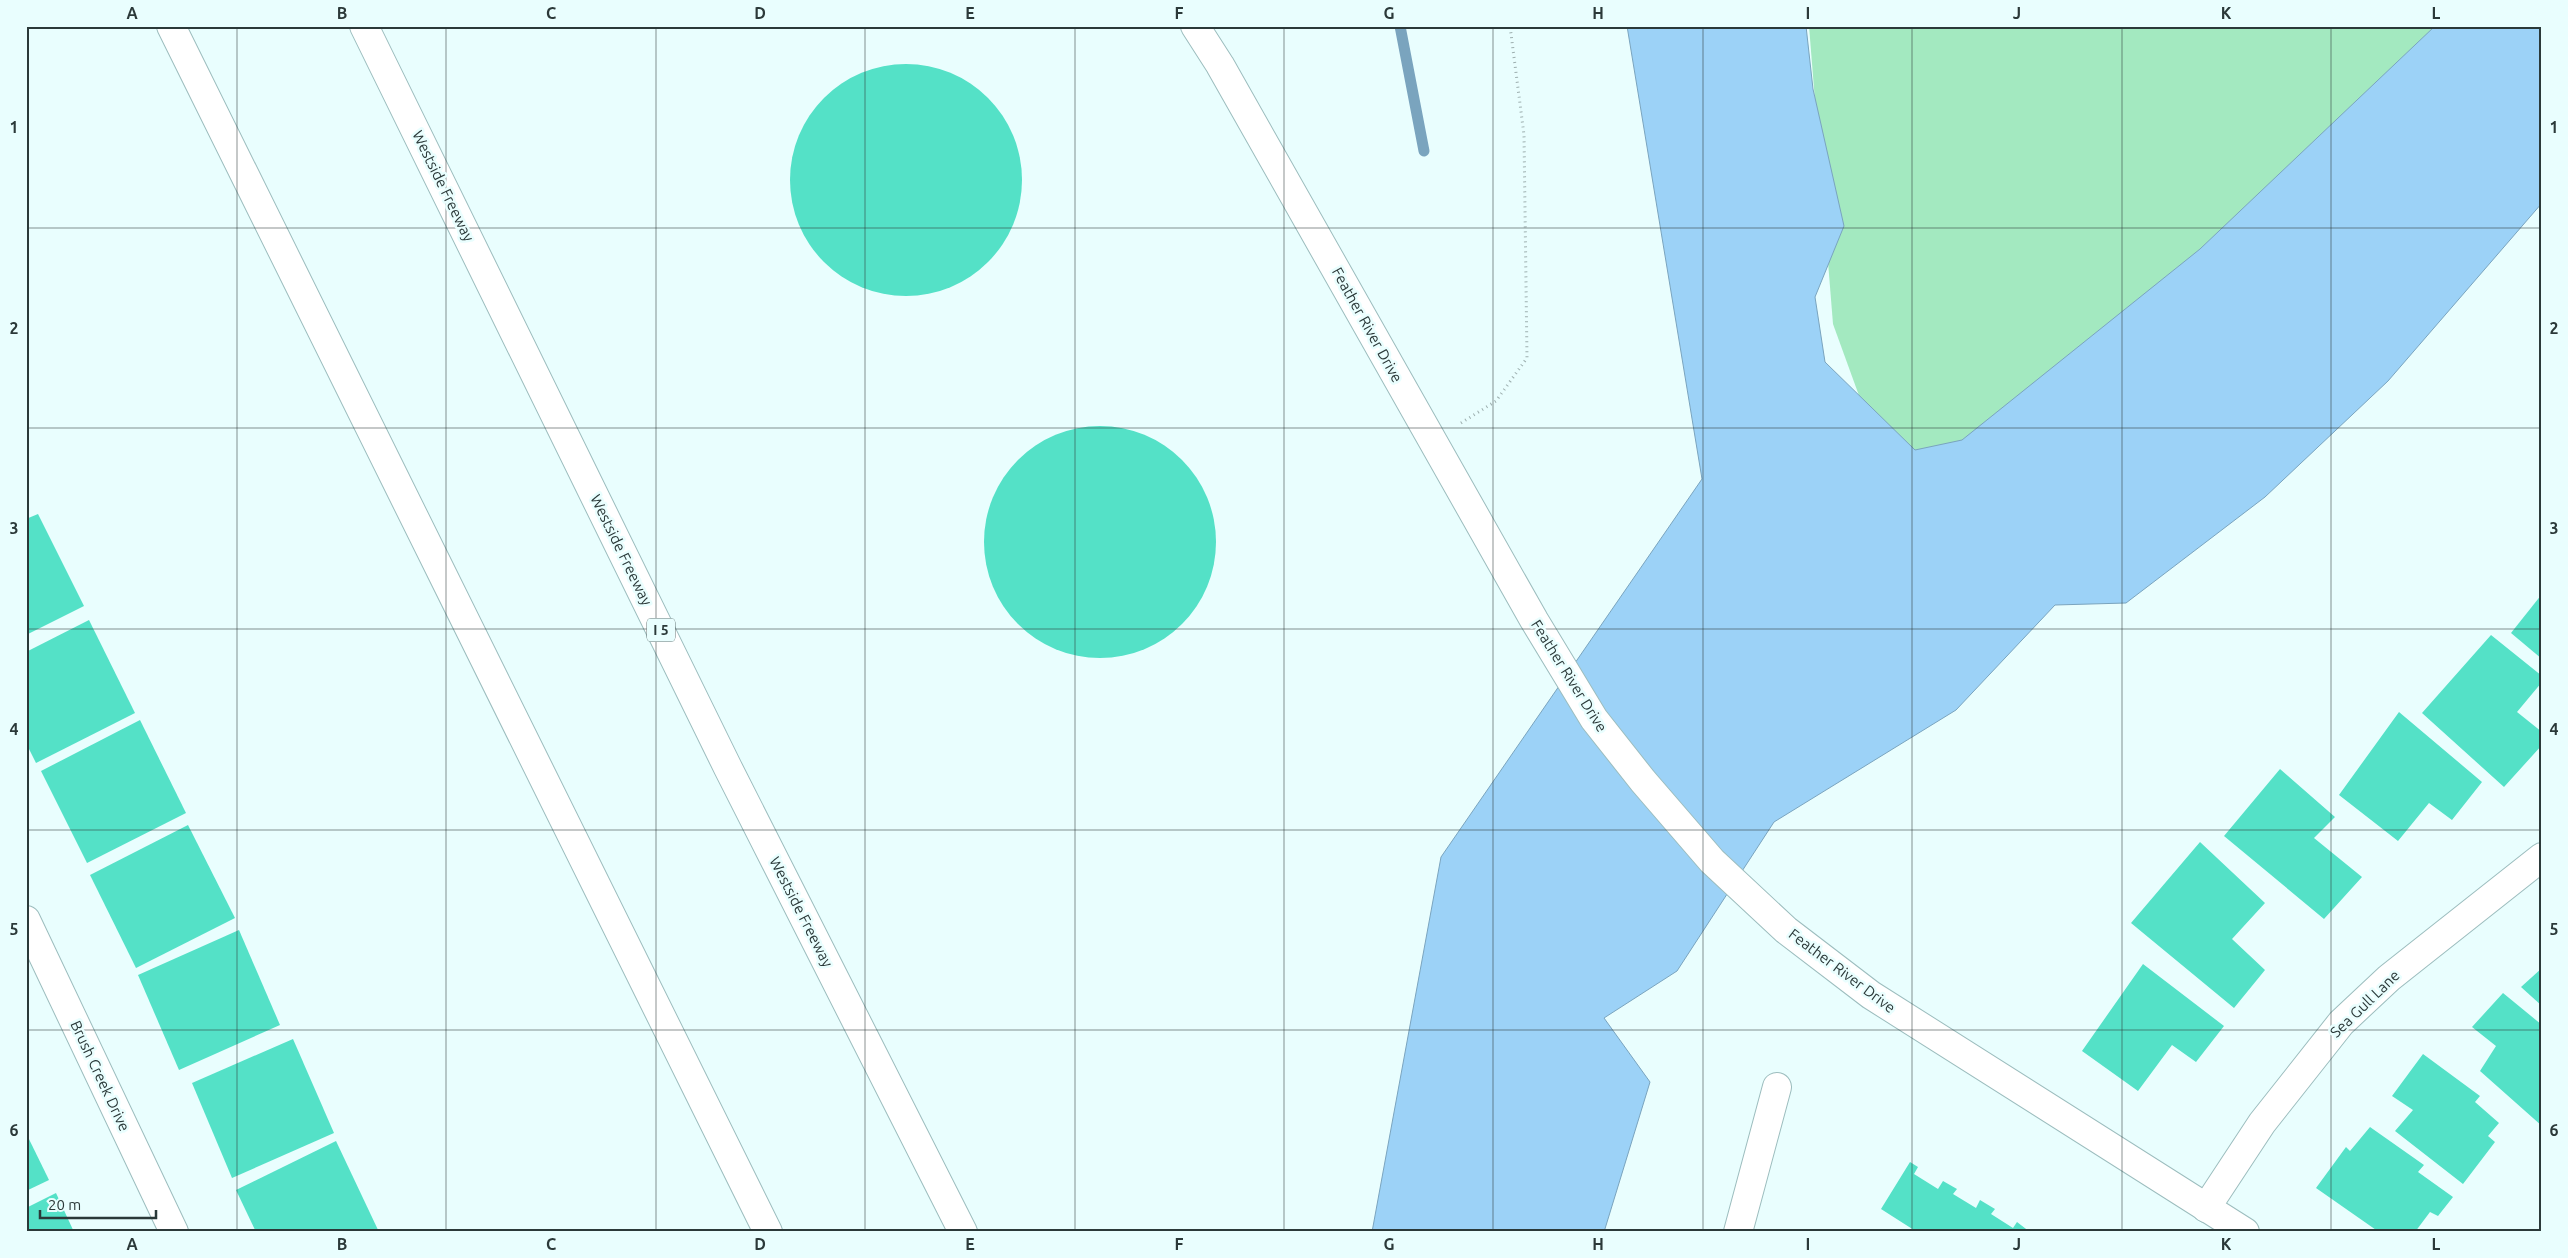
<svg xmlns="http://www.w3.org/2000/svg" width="2568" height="1258" font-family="Ubuntu,sans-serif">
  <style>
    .green { fill: #a3e9c0 }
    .water { fill: #9cd2f7; stroke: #7aa4be }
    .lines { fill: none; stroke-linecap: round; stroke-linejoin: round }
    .stream { stroke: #7aa4be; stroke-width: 11 }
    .building { fill: #54e1c7 }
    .minor-casing { stroke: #9cbdbe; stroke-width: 30 }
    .highway-casing { stroke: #9cbdbe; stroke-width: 30 }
    .path { stroke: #9dafaf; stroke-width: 3; stroke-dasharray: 1 4; stroke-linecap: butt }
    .minor { stroke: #fff; stroke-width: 28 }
    .highway { stroke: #fff; stroke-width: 28 }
    .grid { fill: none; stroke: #2b3939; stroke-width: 1; stroke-opacity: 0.55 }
    .labels { text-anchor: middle; stroke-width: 5; stroke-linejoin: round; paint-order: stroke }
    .shield { fill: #e9fefe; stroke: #647474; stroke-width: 1 }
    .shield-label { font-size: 14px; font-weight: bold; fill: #2b3939 }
    .street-label { font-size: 15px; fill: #2b3939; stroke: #e9fefe }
    .neatline { fill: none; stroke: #2b3939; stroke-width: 2 }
    .grid-label { font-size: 16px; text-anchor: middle; font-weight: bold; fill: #2b3939 }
  </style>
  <rect width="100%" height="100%" fill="#e9fefe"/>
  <!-- green -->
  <polygon class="green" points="1809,26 2542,26 2542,52 2030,451 1890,481 1833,324"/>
  <!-- water -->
  <polygon class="water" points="1627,26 1806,26 1813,89 1844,226 1815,297 1825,362 1915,450 1962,440 2200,249 2435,26 2542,26 2542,203 2388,381 2265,497 2126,603 2055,605 1956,710 1774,822 1677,971 1604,1018 1650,1082 1604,1232 1372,1232 1441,857 1702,479"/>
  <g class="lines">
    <!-- stream -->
    <polyline class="stream" points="1400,26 1424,151"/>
  </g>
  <!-- building -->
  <g class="building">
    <circle cx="906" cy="180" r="116"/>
    <circle cx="1100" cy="542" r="116"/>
    <polygon points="38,514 84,606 26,635 26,519"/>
    <polygon points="2542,594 2542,659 2511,633"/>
    <polygon points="89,620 135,713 36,763 26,743 26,652"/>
    <polygon points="2491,635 2542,676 2542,682 2517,712 2542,732 2542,745 2504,787 2422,713"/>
    <polygon points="2399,712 2482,782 2452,820 2429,803 2398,841 2339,795"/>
    <polygon points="140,720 186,813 87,863 41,771"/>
    <polygon points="2280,769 2335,817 2314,838 2362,877 2324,919 2224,836"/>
    <polygon points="188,825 235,918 136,968 90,875"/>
    <polygon points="2200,842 2265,903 2232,939 2265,970 2234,1008 2131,923"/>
    <polygon points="239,930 280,1025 179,1070 138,975"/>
    <polygon points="2143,964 2224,1026 2196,1062 2172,1045 2138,1091 2082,1051"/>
    <polygon points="2542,968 2542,1006 2521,987"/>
    <polygon points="2503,993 2542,1025 2542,1126 2480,1071 2496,1046 2472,1027"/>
    <polygon points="293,1039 334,1133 232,1178 192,1083"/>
    <polygon points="2423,1054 2480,1096 2475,1102 2499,1123 2488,1136 2495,1142 2463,1184 2395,1131 2413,1110 2392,1096"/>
    <polygon points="2370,1127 2424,1165 2418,1172 2453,1197 2438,1216 2430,1212 2415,1232 2379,1232 2316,1188 2346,1147 2350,1151"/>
    <polygon points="26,1133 49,1180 26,1191"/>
    <polygon points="336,1141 379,1232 256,1232 236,1190"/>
    <polygon points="1910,1162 1918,1167 1914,1174 1938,1189 1943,1181 1957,1189 1953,1194 1976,1208 1980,1200 1995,1209 1991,1214 2013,1228 2017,1222 2030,1232 1917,1232 1881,1209"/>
    <polygon points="56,1193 74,1232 26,1232 26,1208"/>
  </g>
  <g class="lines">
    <defs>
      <g id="minor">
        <polyline points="1195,26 1220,65 1534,620 1594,719 1643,781 1712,861 1786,930 1871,995 2245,1232"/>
        <polyline points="26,920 174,1232"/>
        <polyline points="2206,1208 2262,1123 2341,1023 2389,978 2542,857"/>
        <polyline points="1738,1232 1777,1087"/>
      </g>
      <g id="highway">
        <polyline points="171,26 768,1232"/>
        <polyline points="364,26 728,768 963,1232"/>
      </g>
    </defs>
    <!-- minor casing -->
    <use href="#minor" class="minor-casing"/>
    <!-- highway casing -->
    <use href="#highway" class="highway-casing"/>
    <!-- path -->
    <polyline class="path" points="1461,423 1496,401 1527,358 1524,135 1510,26"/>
    <!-- minor -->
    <use href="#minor" class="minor"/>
    <!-- highway -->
    <use href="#highway" class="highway"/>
  </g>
  <!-- grid -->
  <path class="grid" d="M237,26V1232M446,26V1232M656,26V1232M865,26V1232M1075,26V1232M1284,26V1232M1493,26V1232M1703,26V1232M1912,26V1232M2122,26V1232M2331,26V1232M26,228H2542M26,428H2542M26,629H2542M26,830H2542M26,1030H2542"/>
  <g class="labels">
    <!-- shield labels -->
    <rect class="shield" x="647" y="618.5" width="28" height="23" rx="4"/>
    <g class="shield-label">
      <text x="661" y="635">I 5</text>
    </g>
    <!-- street labels -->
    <g class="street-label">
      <text transform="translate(443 186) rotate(64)" y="5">Westside Freeway</text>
      <text transform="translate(1367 325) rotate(61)" y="5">Feather River Drive</text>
      <text transform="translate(621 550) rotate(64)" y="5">Westside Freeway</text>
      <text transform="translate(1569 676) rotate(58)" y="5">Feather River Drive</text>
      <text transform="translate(801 912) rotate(63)" y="5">Westside Freeway</text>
      <text transform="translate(1842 971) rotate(37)" y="5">Feather River Drive</text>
      <text transform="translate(2365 1004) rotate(-44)" y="5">Sea Gull Lane</text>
      <text transform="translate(100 1076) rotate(65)" y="5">Brush Creek Drive</text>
    </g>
  </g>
  <!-- border -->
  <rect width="2568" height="1258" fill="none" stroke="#e9fefe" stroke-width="55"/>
  <!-- scale -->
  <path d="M40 1210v8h116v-8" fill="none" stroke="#2b3939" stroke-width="2.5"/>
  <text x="48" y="1210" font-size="15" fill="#2b3939" stroke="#e9fefe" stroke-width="4" paint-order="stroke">20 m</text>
  <rect x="28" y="28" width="2512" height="1202" class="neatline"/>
  <g class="grid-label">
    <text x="132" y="19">A</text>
    <text x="342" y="19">B</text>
    <text x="551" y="19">C</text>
    <text x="760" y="19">D</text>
    <text x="970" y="19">E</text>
    <text x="1179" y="19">F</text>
    <text x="1389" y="19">G</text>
    <text x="1598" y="19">H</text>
    <text x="1808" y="19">I</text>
    <text x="2017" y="19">J</text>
    <text x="2226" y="19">K</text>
    <text x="2436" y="19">L</text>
    <text x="14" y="133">1</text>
    <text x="2554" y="133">1</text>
    <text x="14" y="334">2</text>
    <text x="2554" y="334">2</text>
    <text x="14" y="534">3</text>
    <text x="2554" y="534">3</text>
    <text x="14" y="735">4</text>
    <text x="2554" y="735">4</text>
    <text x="14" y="935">5</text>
    <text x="2554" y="935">5</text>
    <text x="14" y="1136">6</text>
    <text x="2554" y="1136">6</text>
    <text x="132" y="1250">A</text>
    <text x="342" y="1250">B</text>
    <text x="551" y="1250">C</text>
    <text x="760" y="1250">D</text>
    <text x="970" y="1250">E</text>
    <text x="1179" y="1250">F</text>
    <text x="1389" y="1250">G</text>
    <text x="1598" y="1250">H</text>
    <text x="1808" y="1250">I</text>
    <text x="2017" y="1250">J</text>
    <text x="2226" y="1250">K</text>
    <text x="2436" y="1250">L</text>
  </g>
</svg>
